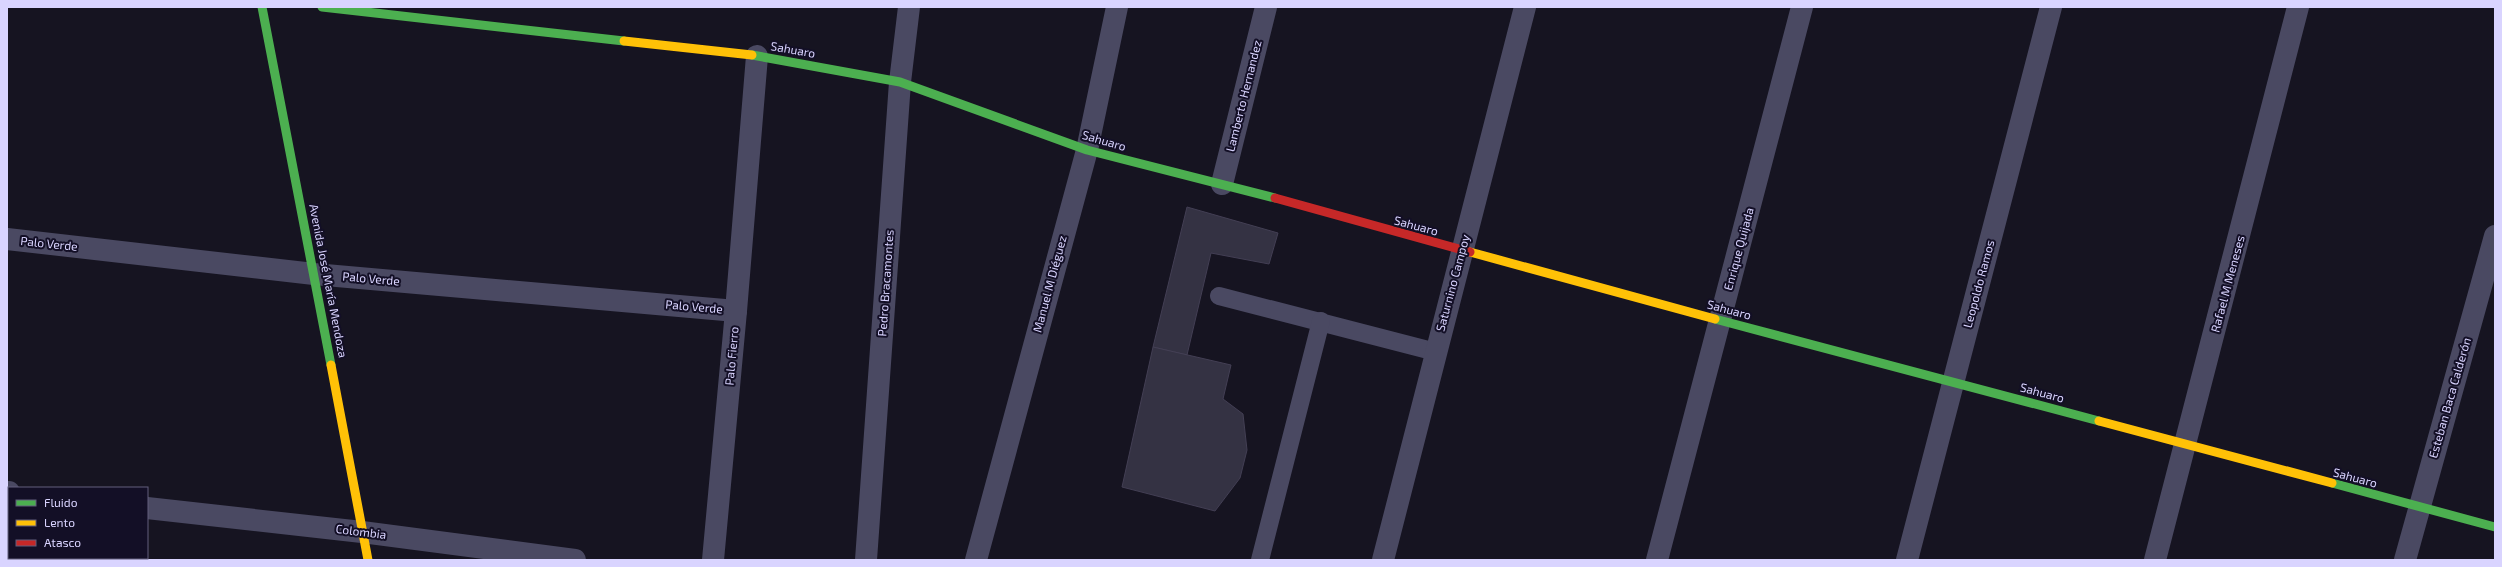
<svg xmlns="http://www.w3.org/2000/svg" width="2502" height="567" font-family="'Exo 2',sans-serif">
  <style>
    .building { fill: #343243; stroke: #433f54 }
    .lines { fill: none; stroke-linecap: round; stroke-linejoin: round }
    .lane { stroke: #4a4962; stroke-width: 18 }
    .street { stroke: #4a4962; stroke-width: 22 }
    .fast { stroke: #4caf50; stroke-width: 9 }
    .slow { stroke: #ffc107; stroke-width: 9 }
    .jam { stroke: #c62828; stroke-width: 9 }
    .labels { text-anchor: middle; stroke-width: 4; stroke-linejoin: round; paint-order: stroke }
    .street-label { font-size: 12px; fill: #d9d4ff; stroke: #130f26 }
  </style>
  <rect width="100%" height="100%" fill="#161421"/>
  <!-- building -->
  <g class="building">
    <polygon points="1187,207 1278,233 1269,264 1211,253 1187,355 1153,347"/>
    <polygon points="1153,347 1231,365 1223,399 1243,414 1247,450 1240,478 1215,511 1122,487"/>
  </g>
  <g class="lines">
    <!-- lane -->
    <g class="lane">
      <polyline points="1219,296 1436,352"/>
      <polyline points="1260,560 1321,321"/>
    </g>
    <!-- street -->
    <g class="street">
      <polyline points="1222,184 1266,7"/>
      <polyline points="7,239 314,274 736,311"/>
      <polyline points="7,492 9,492"/>
      <polyline points="147,508 362,532 575,560"/>
      <polyline points="713,560 736,311 757,56"/>
      <polyline points="866,560 900,82 909,7"/>
      <polyline points="976,560 1087,150 1117,7"/>
      <polyline points="1383,560 1525,7"/>
      <polyline points="1657,560 1802,7"/>
      <polyline points="1907,560 2051,7"/>
      <polyline points="2155,560 2298,7"/>
      <polyline points="2405,560 2495,236"/>
    </g>
    <!-- fast -->
    <g class="fast">
      <polyline points="262,7 331,365"/>
      <polyline points="322,7 624,41"/>
      <polyline points="752,55 900,82 1087,150 1275,198"/>
      <polyline points="1715,319 2099,421"/>
      <polyline points="2332,483 2495,527"/>
    </g>
    <!-- slow -->
    <g class="slow">
      <polyline points="624,41 752,55"/>
      <polyline points="1470,252 1715,319"/>
      <polyline points="331,365 368,560"/>
      <polyline points="2099,421 2332,483"/>
    </g>
    <!-- jam -->
    <polyline class="jam" points="1275,198 1470,252"/>
  </g>
  <g class="labels">
    <!-- street labels -->
    <g class="street-label">
      <text transform="translate(793 50) rotate(10)" y="4">Sahuaro</text>
      <text transform="translate(1244 96) rotate(-76)" y="4">Lamberto Hernandez</text>
      <text transform="translate(1104 141) rotate(16)" y="4">Sahuaro</text>
      <text transform="translate(1416 226) rotate(15)" y="4">Sahuaro</text>
      <text transform="translate(49 244) rotate(6)" y="4">Palo Verde</text>
      <text transform="translate(1739 249) rotate(-75)" y="4">Enrique Quijada</text>
      <text transform="translate(371 279) rotate(5)" y="4">Palo Verde</text>
      <text transform="translate(328 281) rotate(79)" y="4">Avenida José María Mendoza</text>
      <text transform="translate(886 283) rotate(-86)" y="4">Pedro Bracamontes</text>
      <text transform="translate(1453 283) rotate(-75)" y="4">Saturnino Campoy</text>
      <text transform="translate(1050 284) rotate(-75)" y="4">Manuel M Diéguez</text>
      <text transform="translate(1979 284) rotate(-75)" y="4">Leopoldo Ramos</text>
      <text transform="translate(2228 284) rotate(-75)" y="4">Rafael M Meneses</text>
      <text transform="translate(694 307) rotate(5)" y="4">Palo Verde</text>
      <text transform="translate(1729 310) rotate(15)" y="4">Sahuaro</text>
      <text transform="translate(732 356) rotate(-85)" y="4">Palo Fierro</text>
      <text transform="translate(2042 393) rotate(15)" y="4">Sahuaro</text>
      <text transform="translate(2450 398) rotate(-74)" y="4">Esteban Baca Calderón</text>
      <text transform="translate(2355 478) rotate(15)" y="4">Sahuaro</text>
      <text transform="translate(361 532) rotate(7)" y="4">Colombia</text>
    </g>
  </g>
  <!-- border -->
  <rect width="2502" height="567" fill="none" stroke="#d9d4ff" stroke-width="16"/>
  <!-- legend -->
  <rect x="8" y="487" width="140" height="72" fill="#130f26" stroke="#625e7d"/>
  <rect x="16" y="500" width="20" height="6" fill="#4caf50" stroke="#625e7d"/>
  <text x="44" y="507" font-size="12" fill="#d9d4ff">Fluido</text>
  <rect x="16" y="520" width="20" height="6" fill="#ffc107" stroke="#625e7d"/>
  <text x="44" y="527" font-size="12" fill="#d9d4ff">Lento</text>
  <rect x="16" y="540" width="20" height="6" fill="#c62828" stroke="#625e7d"/>
  <text x="44" y="547" font-size="12" fill="#d9d4ff">Atasco</text>
</svg>
